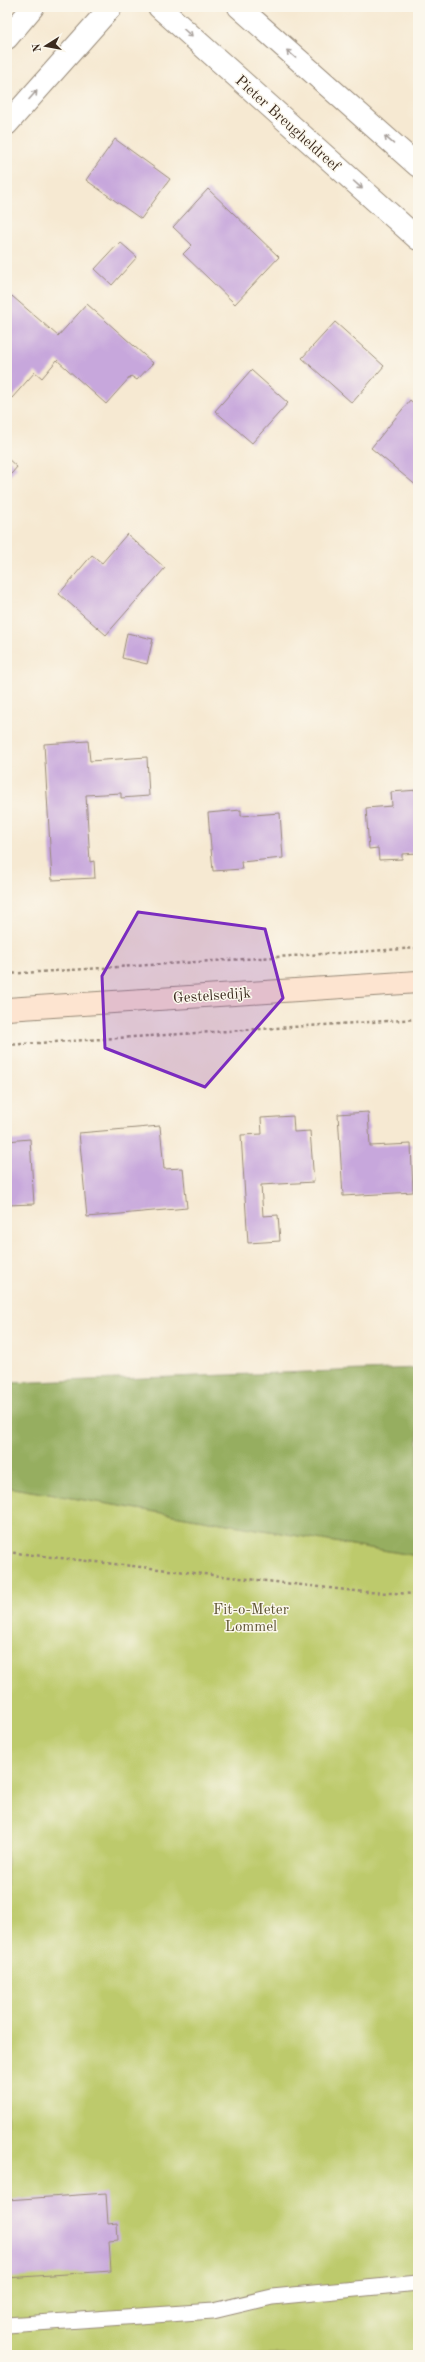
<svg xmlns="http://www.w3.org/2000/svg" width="425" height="2362" font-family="'Old Standard TT',serif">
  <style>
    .green { fill: #bdca6c; stroke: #7c7a45 }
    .forest { fill: #96ae60; stroke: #686c3f }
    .building { fill: #c7a7dc }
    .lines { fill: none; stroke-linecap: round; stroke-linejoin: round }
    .lane-casing { stroke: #988a78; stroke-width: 17 }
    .street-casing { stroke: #988a78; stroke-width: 24 }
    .secondary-casing { stroke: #988a78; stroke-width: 24 }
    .path { stroke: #988a78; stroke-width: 2.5; stroke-dasharray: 3 3; stroke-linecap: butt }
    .lane { stroke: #fff; stroke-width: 15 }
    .street { stroke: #fff; stroke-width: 22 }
    .secondary { stroke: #fde4d0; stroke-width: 22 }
    .oneway { stroke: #a79f9a }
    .marked { fill: #7b2cbf; fill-opacity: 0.2; stroke: #7b2cbf; stroke-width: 3; stroke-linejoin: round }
    .labels { text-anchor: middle; stroke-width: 3; stroke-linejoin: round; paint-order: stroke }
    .street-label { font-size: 15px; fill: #3b2a1e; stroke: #fbf7ec }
    .park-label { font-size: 15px; fill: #5c5232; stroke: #fbf7ec }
  </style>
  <rect width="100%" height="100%" fill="#fbf7ec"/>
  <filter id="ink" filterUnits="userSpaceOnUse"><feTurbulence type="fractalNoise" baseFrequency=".025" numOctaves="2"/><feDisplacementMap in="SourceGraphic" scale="8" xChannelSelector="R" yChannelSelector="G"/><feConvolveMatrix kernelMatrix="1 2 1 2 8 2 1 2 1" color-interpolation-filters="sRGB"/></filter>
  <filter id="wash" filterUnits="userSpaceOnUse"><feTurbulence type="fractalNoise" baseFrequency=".012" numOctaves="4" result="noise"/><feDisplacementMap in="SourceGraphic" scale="16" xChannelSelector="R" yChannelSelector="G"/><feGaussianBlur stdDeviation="0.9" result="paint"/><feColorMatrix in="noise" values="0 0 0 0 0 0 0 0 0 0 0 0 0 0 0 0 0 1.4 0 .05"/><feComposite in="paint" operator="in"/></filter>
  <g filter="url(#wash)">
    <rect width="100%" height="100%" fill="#f6e9d2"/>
    <!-- green -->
    <polygon class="green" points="7,1487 418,1556 418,2355 7,2355"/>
    <!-- forest -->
    <polygon class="forest" points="418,1368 418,1556 7,1487 7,1383"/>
    <g id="blocks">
      <!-- building -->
      <g class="building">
        <polygon points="115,139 170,179 141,219 86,180"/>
        <polygon points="208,189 279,257 235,304 183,254 192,245 173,227"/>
        <polygon points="120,242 137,257 112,285 95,269"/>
        <polygon points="12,296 58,336 87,304 153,363 137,380 131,376 106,404 57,360 42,378 35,372 12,398 7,394 7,302"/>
        <polygon points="335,322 384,366 352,403 302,358"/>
        <polygon points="251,370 288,403 252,443 215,411"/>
        <polygon points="410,400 418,407 418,487 371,448"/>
        <polygon points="7,458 17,467 7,479"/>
        <polygon points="127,534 165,568 106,635 59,594 92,555 102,563"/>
        <polygon points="127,633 153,639 147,664 122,658"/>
        <polygon points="88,741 90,761 147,757 149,796 121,798 121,793 86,795 90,862 94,861 95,878 52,880 44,744"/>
        <polygon points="418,790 418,853 402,854 402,859 379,860 378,848 369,849 366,808 392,806 391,792"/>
        <polygon points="241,810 241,816 280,813 283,858 241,862 242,869 213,871 208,813"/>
        <polygon points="368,1112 370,1146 411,1144 413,1192 343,1196 338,1114"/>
        <polygon points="293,1116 294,1132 310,1131 314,1182 261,1185 263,1216 278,1215 280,1241 248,1243 241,1135 262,1134 261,1118"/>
        <polygon points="160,1126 164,1169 183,1168 187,1208 87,1217 79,1133"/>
        <polygon points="30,1139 34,1204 7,1205 7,1141"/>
        <polygon points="106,2193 108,2224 117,2223 118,2240 109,2241 111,2271 7,2278 7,2200"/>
      </g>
    </g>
  </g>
  <g filter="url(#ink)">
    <use href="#blocks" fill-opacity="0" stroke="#988a78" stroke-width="1"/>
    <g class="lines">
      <defs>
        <polyline id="lane" points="7,2325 213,2311 272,2297 418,2283"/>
        <g id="street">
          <polyline points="159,7 418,239"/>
          <polyline points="239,7 418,166"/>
          <polyline points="7,38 33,7"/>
          <polyline points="7,124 111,7"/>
        </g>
        <polyline id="secondary" points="7,1009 418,982"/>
      </defs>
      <!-- lane casing -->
      <use href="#lane" class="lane-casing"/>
      <!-- street casing -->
      <use href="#street" class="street-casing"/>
      <!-- secondary casing -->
      <use href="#secondary" class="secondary-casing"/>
      <!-- path -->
      <g class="path">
        <polyline points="7,974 418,948"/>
        <polyline points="7,1045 418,1019"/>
        <polyline points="7,1552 365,1592 418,1594"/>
      </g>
      <!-- lane -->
      <use href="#lane" class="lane"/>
      <!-- street -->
      <use href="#street" class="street"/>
      <!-- secondary -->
      <use href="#secondary" class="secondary"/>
    </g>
    <!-- one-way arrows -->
    <defs><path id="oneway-shaft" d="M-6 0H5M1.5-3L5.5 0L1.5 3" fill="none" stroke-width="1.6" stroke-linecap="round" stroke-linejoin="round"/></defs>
    <g class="oneway">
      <use href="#oneway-shaft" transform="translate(188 33) rotate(42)"/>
      <use href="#oneway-shaft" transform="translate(291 54) rotate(-139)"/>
      <use href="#oneway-shaft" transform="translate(33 95) rotate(-48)"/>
      <use href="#oneway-shaft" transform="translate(389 140) rotate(-139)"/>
      <use href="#oneway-shaft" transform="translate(358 185) rotate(42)"/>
    </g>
  </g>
  <!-- marked area -->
  <path class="marked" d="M138,912L265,929L283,998L205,1087L105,1048L102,976Z"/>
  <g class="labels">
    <!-- street labels -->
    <g class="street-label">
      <text transform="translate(288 123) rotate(42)" y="5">Pieter Breugheldreef</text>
      <text transform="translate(212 995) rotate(-4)" y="5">Gestelsedijk</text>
    </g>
    <!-- park labels -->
    <g class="park-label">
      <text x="251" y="1614">Fit-o-Meter<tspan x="251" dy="17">Lommel</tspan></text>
    </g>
  </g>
  <!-- margin -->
  <rect width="425" height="2362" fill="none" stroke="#fbf7ec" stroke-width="24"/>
  <!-- north arrow -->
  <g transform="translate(46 46) rotate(259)" stroke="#fbf7ec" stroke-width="3" paint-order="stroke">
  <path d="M0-3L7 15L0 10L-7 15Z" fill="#3b2a1e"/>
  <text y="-6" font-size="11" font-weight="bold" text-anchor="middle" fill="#3b2a1e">N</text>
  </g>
</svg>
